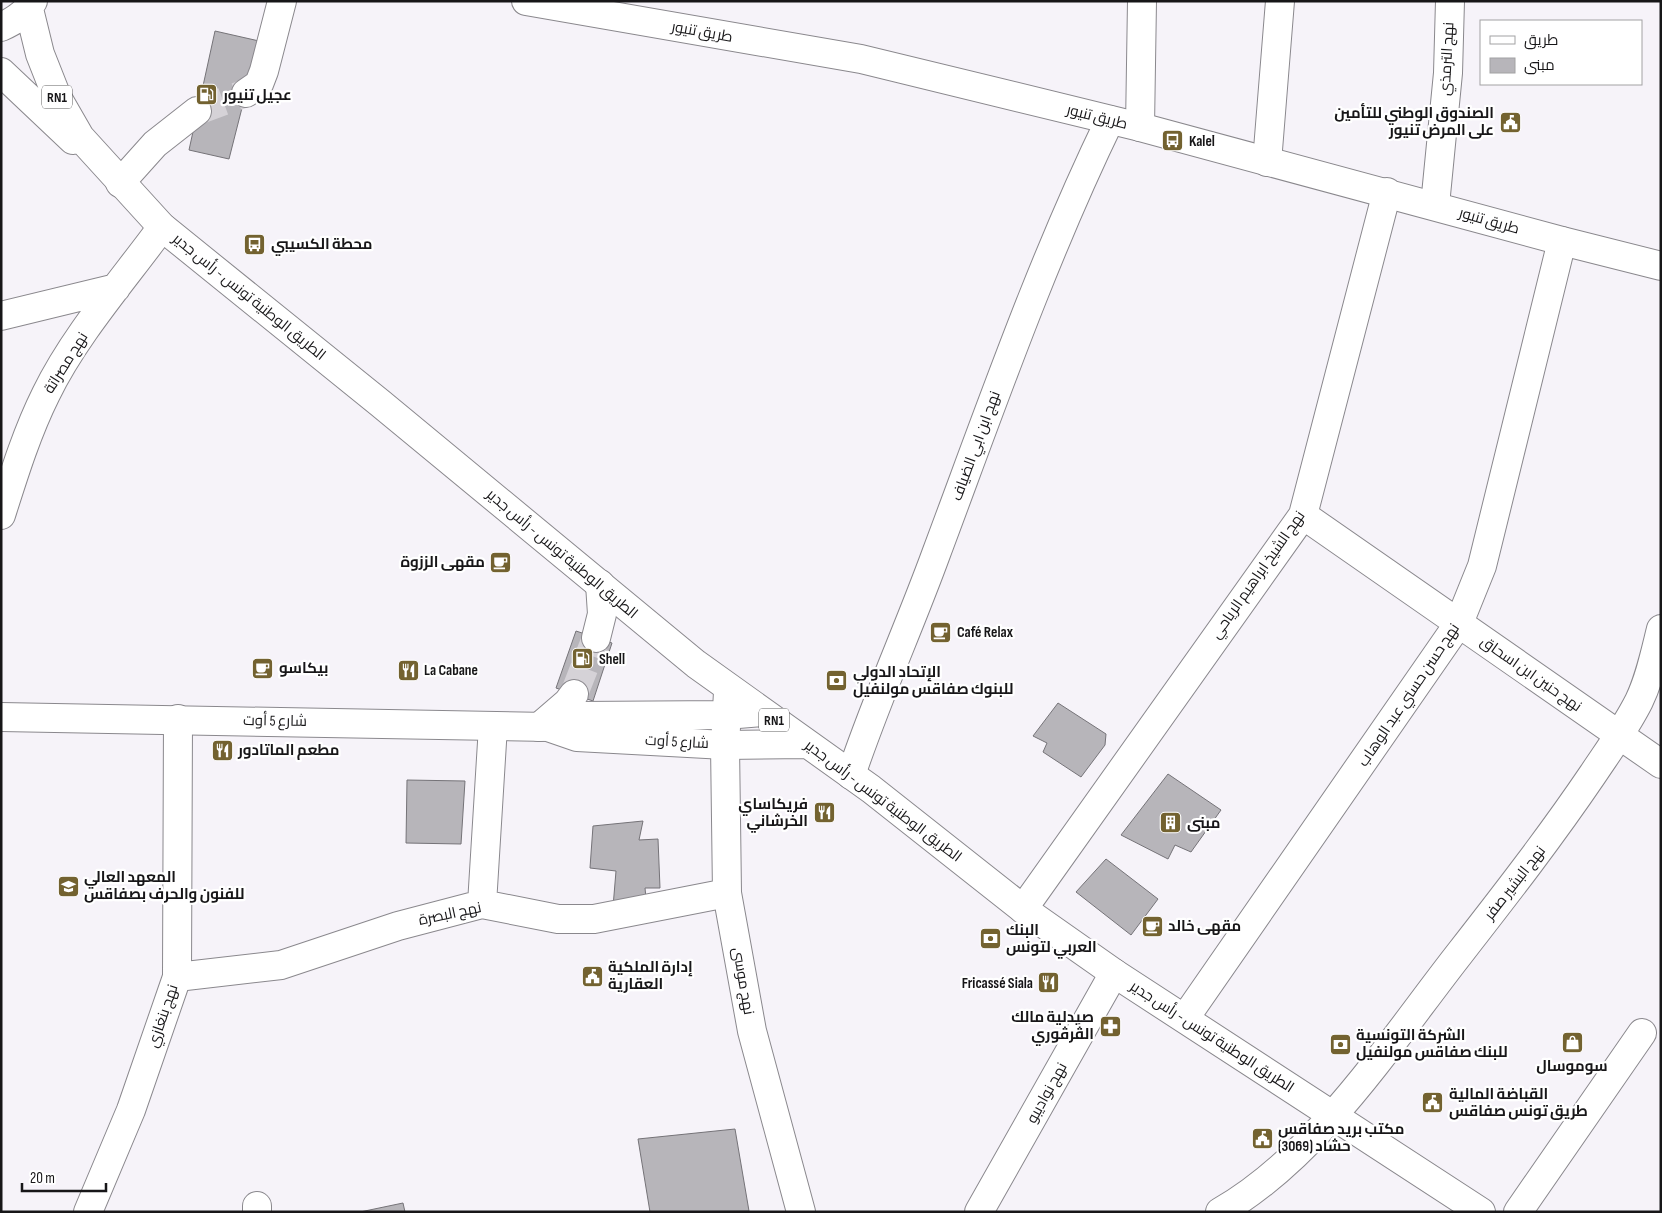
<svg xmlns="http://www.w3.org/2000/svg" width="1662" height="1213" font-family="'Sofia Sans Condensed',Cairo,sans-serif">
<style>
.building{fill:#b7b5ba;stroke:#757378}
.lines{fill:none;stroke-linecap:round;stroke-linejoin:round}
.minor-tunnel{stroke:#d5d2d7;stroke-width:28;stroke-dasharray:28 14;stroke-linecap:butt}
.minor-casing{stroke:#8a888d;stroke-width:30}
.major-casing{stroke:#8a888d;stroke-width:30}
.minor{stroke:#fff;stroke-width:28}
.major{stroke:#fff;stroke-width:28}
.labels{text-anchor:middle;dominant-baseline:central;stroke-width:4.5;stroke-linejoin:round;paint-order:stroke}
.shield{fill:#fff;stroke:#5d5c5d;stroke-width:1}
.shield-label{font-size:14px;font-weight:bold;fill:#171618}
.street-label{font-size:15px;fill:#171618;stroke:#fff}
.poi-label{font-size:15px;font-weight:bold;fill:#171618;stroke:#fff;text-anchor:start}
</style>
<rect width="100%" height="100%" fill="#f6f3f9"/>
<path class="building" d="M215 31 259 41 229 159 189 150Z
M576 631 612 643 593 701 556 688Z
M1058 703 1106 734 1105 745 1081 777 1043 752 1047 743 1033 736Z
M1168 774 1221 810 1191 852 1175 845 1168 859 1121 835Z
M407 780 465 781 461 844 406 843Z
M643 821 639 840 658 839 660 888H645L646 898 613 907 616 871 590 868 593 826Z
M1106 859 1158 899 1131 935 1076 892Z
M735 1129 749 1211 650 1212 638 1139Z
M403 1203 405 1212H360Z"/>
<g class="lines">
<path class="minor-tunnel" d="M197 111 246 93
M574 694 596 638"/>
<defs>
<path id="minor" d="M246 93 259 84 264 71 282 1
M1140 127 1142 1
M1267 162 1280 1
M120 183 155 144 197 111
M1435 205 1448 73 1450 1
M1 316 116 288
M1 515C14 474 27 432 46 394 74 336 124 279 162 227
M1303 515 1661 764
M596 638 602 614 600 584
M728 692 725 745 727 893 752 1031 801 1212
M539 727 568 702 574 694
M851 775C876 700 909 628 936 554 991 407 1042 260 1110 120
M482 904 493 726
M1023 909 1303 515 1387 192
M177 977 281 965 398 926 482 904 558 919H594L727 893
M1185 1018 1459 623 1482 566 1562 241
M88 1212 131 1110 177 977 178 719
M257 1212V1206
M979 1212 1114 973
M1220 1212C1318 1156 1391 1041 1460 953 1506 894 1551 836 1593 774 1609 750 1626 727 1639 701 1650 678 1655 653 1661 629
M1518 1212 1642 1033"/>
<path id="major" d="M526 1 861 59 1140 127 1562 241 1661 266
M29 9 40 54 57 97 80 137 162 227 380 403 696 664 871 789 1023 909 1114 973 1481 1212
M1 27C14 21 26 14 33 1
M1 72 73 140
M1 717 548 727 577 737 725 745 807 744
M548 727 579 716 726 715 762 712"/>
</defs>
<use href="#minor" class="minor-casing"/>
<use href="#major" class="major-casing"/>
<use href="#minor" class="minor"/>
<use href="#major" class="major"/>
</g>
<defs>
<symbol id="fuel-square" viewBox="-11 -11 22 22"><rect x="-9" y="-9" width="18" height="18" rx="4" fill="#736230" stroke="#fff"/><path d="M-5.5-6h7V0h2V4h1.3V-2.5L3-4.5l.8-.8L6-3V5H2.5V1h-1V6h-7ZM-4.2-4.7v3.2H.2V-4.7Z" fill="#fff"/></symbol>
<symbol id="civic-square" viewBox="-11 -11 22 22"><rect x="-9" y="-9" width="18" height="18" rx="4" fill="#736230" stroke="#fff"/><path d="M-.6-6.5H3V-4.5H.6V-3L4-1V1h2V6H-6V1h2V-1L-.6-3ZM-1.2 2.5V6h2.4V2.5Z" fill="#fff"/></symbol>
<symbol id="bus-square" viewBox="-11 -11 22 22"><rect x="-9" y="-9" width="18" height="18" rx="4" fill="#736230" stroke="#fff"/><path d="M-5-6H5V4H4V6H2V4H-2V6H-4V4H-5ZM-3.5-4V0h7V-4ZM-3.5 1.2v1.5H-2V1.2ZM2 1.2v1.5H3.5V1.2Z" fill="#fff"/></symbol>
<symbol id="cafe-square" viewBox="-11 -11 22 22"><rect x="-9" y="-9" width="18" height="18" rx="4" fill="#736230" stroke="#fff"/><path d="M-5.5-4.5H6V0H3Q3 3.5 0 3.5H-2.5Q-5.5 3.5-5.5 0ZM3-3.2v2h1.7v-2ZM-6 4.5H4V6H-6Z" fill="#fff"/></symbol>
<symbol id="restaurant-square" viewBox="-11 -11 22 22"><rect x="-9" y="-9" width="18" height="18" rx="4" fill="#736230" stroke="#fff"/><path d="M-5-6h1v4h1v-4h1v4h1v-4h1v5L-1.5 .5V6h-2V.5L-5-1ZM5-6V6H3V1.5H1.5Q1.5-4 5-6Z" fill="#fff"/></symbol>
<symbol id="bank-square" viewBox="-11 -11 22 22"><rect x="-9" y="-9" width="18" height="18" rx="4" fill="#736230" stroke="#fff"/><path d="M-6-4H6V4H-6ZM0-2.3a2.3 2.3 0 1 0 0 4.6a2.3 2.3 0 1 0 0-4.6Z" fill="#fff"/></symbol>
<symbol id="building-square" viewBox="-11 -11 22 22"><rect x="-9" y="-9" width="18" height="18" rx="4" fill="#736230" stroke="#fff"/><path d="M-4-6H4V6H1V3H-1V6H-4ZM-2.5-4.3h1.7v1.8h-1.7ZM.8-4.3h1.7v1.8H.8ZM-2.5-1h1.7V.8h-1.7ZM.8-1h1.7V.8H.8Z" fill="#fff"/></symbol>
<symbol id="university-square" viewBox="-11 -11 22 22"><rect x="-9" y="-9" width="18" height="18" rx="4" fill="#736230" stroke="#fff"/><path d="M0-5L7-2L0 1L-7-2ZM-4 1L0 2.5L4 1V4Q0 6-4 4Z" fill="#fff"/></symbol>
<symbol id="pharmacy-square" viewBox="-11 -11 22 22"><rect x="-9" y="-9" width="18" height="18" rx="4" fill="#736230" stroke="#fff"/><path d="M-2-6h4v4h4v4h-4v4h-4v-4h-4v-4h4Z" fill="#fff"/></symbol>
<symbol id="shop-square" viewBox="-11 -11 22 22"><rect x="-9" y="-9" width="18" height="18" rx="4" fill="#736230" stroke="#fff"/><path d="M-5-2.5h2.3a2.7 3.5 0 0 1 5.4 0H5L5.5 6h-11ZM-1.5-2.5h3a1.5 2.3 0 0 0-3 0Z" fill="#fff"/></symbol>
</defs>
<g fill-rule="evenodd">
<use href="#fuel-square" x="194" y="82" width="25" height="25"/>
<use href="#civic-square" x="1498" y="110" width="25" height="25"/>
<use href="#bus-square" x="1160" y="128" width="25" height="25"/>
<use href="#bus-square" x="242" y="232" width="25" height="25"/>
<use href="#cafe-square" x="488" y="550" width="25" height="25"/>
<use href="#cafe-square" x="928" y="620" width="25" height="25"/>
<use href="#fuel-square" x="570" y="646" width="25" height="25"/>
<use href="#cafe-square" x="250" y="656" width="25" height="25"/>
<use href="#restaurant-square" x="396" y="658" width="25" height="25"/>
<use href="#bank-square" x="824" y="668" width="25" height="25"/>
<use href="#restaurant-square" x="210" y="738" width="25" height="25"/>
<use href="#restaurant-square" x="812" y="800" width="25" height="25"/>
<use href="#building-square" x="1158" y="810" width="25" height="25"/>
<use href="#university-square" x="56" y="874" width="25" height="25"/>
<use href="#cafe-square" x="1140" y="914" width="25" height="25"/>
<use href="#bank-square" x="978" y="926" width="25" height="25"/>
<use href="#civic-square" x="580" y="964" width="25" height="25"/>
<use href="#restaurant-square" x="1036" y="970" width="25" height="25"/>
<use href="#pharmacy-square" x="1098" y="1014" width="25" height="25"/>
<use href="#shop-square" x="1560" y="1030" width="25" height="25"/>
<use href="#bank-square" x="1328" y="1032" width="25" height="25"/>
<use href="#civic-square" x="1420" y="1090" width="25" height="25"/>
<use href="#civic-square" x="1250" y="1126" width="25" height="25"/>
</g>
<g class="labels">
<g class="shield">
<rect x="42" y="85.5" width="30" height="23" rx="4"/>
<rect x="759" y="708.5" width="30" height="23" rx="4"/>
</g>
<g class="shield-label">
<text x="57" y="97">RN1</text>
<text x="774" y="720">RN1</text>
</g>
<g class="street-label">
<text transform="translate(702 32) rotate(10)">طريق تنيور</text>
<text transform="translate(1447 59) rotate(-87)">نهج الترمذي</text>
<text transform="translate(1097 117) rotate(14)">طريق تنيور</text>
<text transform="translate(1489 221) rotate(16)">طريق تنيور</text>
<text transform="translate(249 297) rotate(39)">الطريق الوطنية تونس - رأس جدير</text>
<text transform="translate(66 363) rotate(-58)">نهج مصراتة</text>
<text transform="translate(976 446) rotate(-70)">نهج ابن ابي الضياف</text>
<text transform="translate(562 554) rotate(40)">الطريق الوطنية تونس - رأس جدير</text>
<text transform="translate(1258 575) rotate(-55)">نهج الشيخ ابراهيم الرياحي</text>
<text transform="translate(1531 674) rotate(35)">نهج حنين ابن اسحاق</text>
<text transform="translate(1409 695) rotate(-56)">نهج حسن حسني عبد الوهاب</text>
<text transform="translate(275 721) rotate(1)">شارع 5 أوت</text>
<text transform="translate(677 742) rotate(3)">شارع 5 أوت</text>
<text transform="translate(883 801) rotate(37)">الطريق الوطنية تونس - رأس جدير</text>
<text transform="translate(1515 883) rotate(-52)">نهج البشير صفر</text>
<text transform="translate(450 914) rotate(-12)">نهج البصرة</text>
<text transform="translate(743 981) rotate(80)">نهج موسى</text>
<text transform="translate(163 1016) rotate(-71)">نهج بنغازي</text>
<text transform="translate(1212 1037) rotate(33)">الطريق الوطنية تونس - رأس جدير</text>
<text transform="translate(1047 1093) rotate(-61)">نهج نواديبو</text>
</g>
<g class="poi-label">
<text x="223" y="95">عجيل تنيور</text>
<text x="1494" y="113" text-anchor="end">الصندوق الوطني للتأمين<tspan x="1494" dy="17">على المرض تنيور</tspan></text>
<text x="1189" y="141">Kalel</text>
<text x="271" y="244">محطة الكسيبي</text>
<text x="485" y="562" text-anchor="end">مقهى الززوة</text>
<text x="957" y="632">Café Relax</text>
<text x="599" y="659">Shell</text>
<text x="279" y="668">بيكاسو</text>
<text x="424" y="670">La Cabane</text>
<text x="853" y="672">الإتحاد الدولي<tspan x="853" dy="17">للبنوك صفاقس مولنفيل</tspan></text>
<text x="238" y="750">مطعم الماتادور</text>
<text x="808" y="804" text-anchor="end">فريكاساي<tspan x="808" dy="17">الخرشاني</tspan></text>
<text x="1187" y="823">مبنى</text>
<text x="84" y="877">المعهد العالي<tspan x="84" dy="17">للفنون والحرف بصفاقس</tspan></text>
<text x="1168" y="926">مقهى خالد</text>
<text x="1006" y="930">البنك<tspan x="1006" dy="17">العربي لتونس</tspan></text>
<text x="608" y="967">إدارة الملكية<tspan x="608" dy="17">العقارية</tspan></text>
<text x="1033" y="983" text-anchor="end">Fricassé Siala</text>
<text x="1094" y="1017" text-anchor="end">صيدلية مالك<tspan x="1094" dy="17">الڤرڤوري</tspan></text>
<text x="1356" y="1035">الشركة التونسية<tspan x="1356" dy="17">للبنك صفاقس مولنفيل</tspan></text>
<text x="1572" y="1066" text-anchor="middle">سوموسال</text>
<text x="1449" y="1094">القباضة المالية<tspan x="1449" dy="17">طريق تونس صفاقس</tspan></text>
<text x="1278" y="1129">مكتب بريد صفاقس<tspan x="1278" dy="17">حشاد (3069)</tspan></text>
</g>
</g>
<rect width="1662" height="1213" fill="none" stroke="#171618" stroke-width="5"/>
<rect x="1480" y="20" width="162" height="65" fill="#ffffff" stroke="#a2a2a3"/>
<rect x="1490" y="36" width="25" height="8" fill="#ffffff" stroke="#a2a2a3"/>
<text x="1524" y="45" font-size="15" fill="#171618">طريق</text>
<rect x="1490" y="58" width="25" height="15" fill="#b7b5ba" stroke="#a2a2a3"/>
<text x="1524" y="70" font-size="15" fill="#171618">مبنى</text>
<path d="M22 1183v8h84v-8" fill="none" stroke="#171618" stroke-width="2.5"/>
<text x="30" y="1183" font-size="15" fill="#171618" stroke="#ffffff" stroke-width="4" paint-order="stroke">20 m</text>
</svg>
